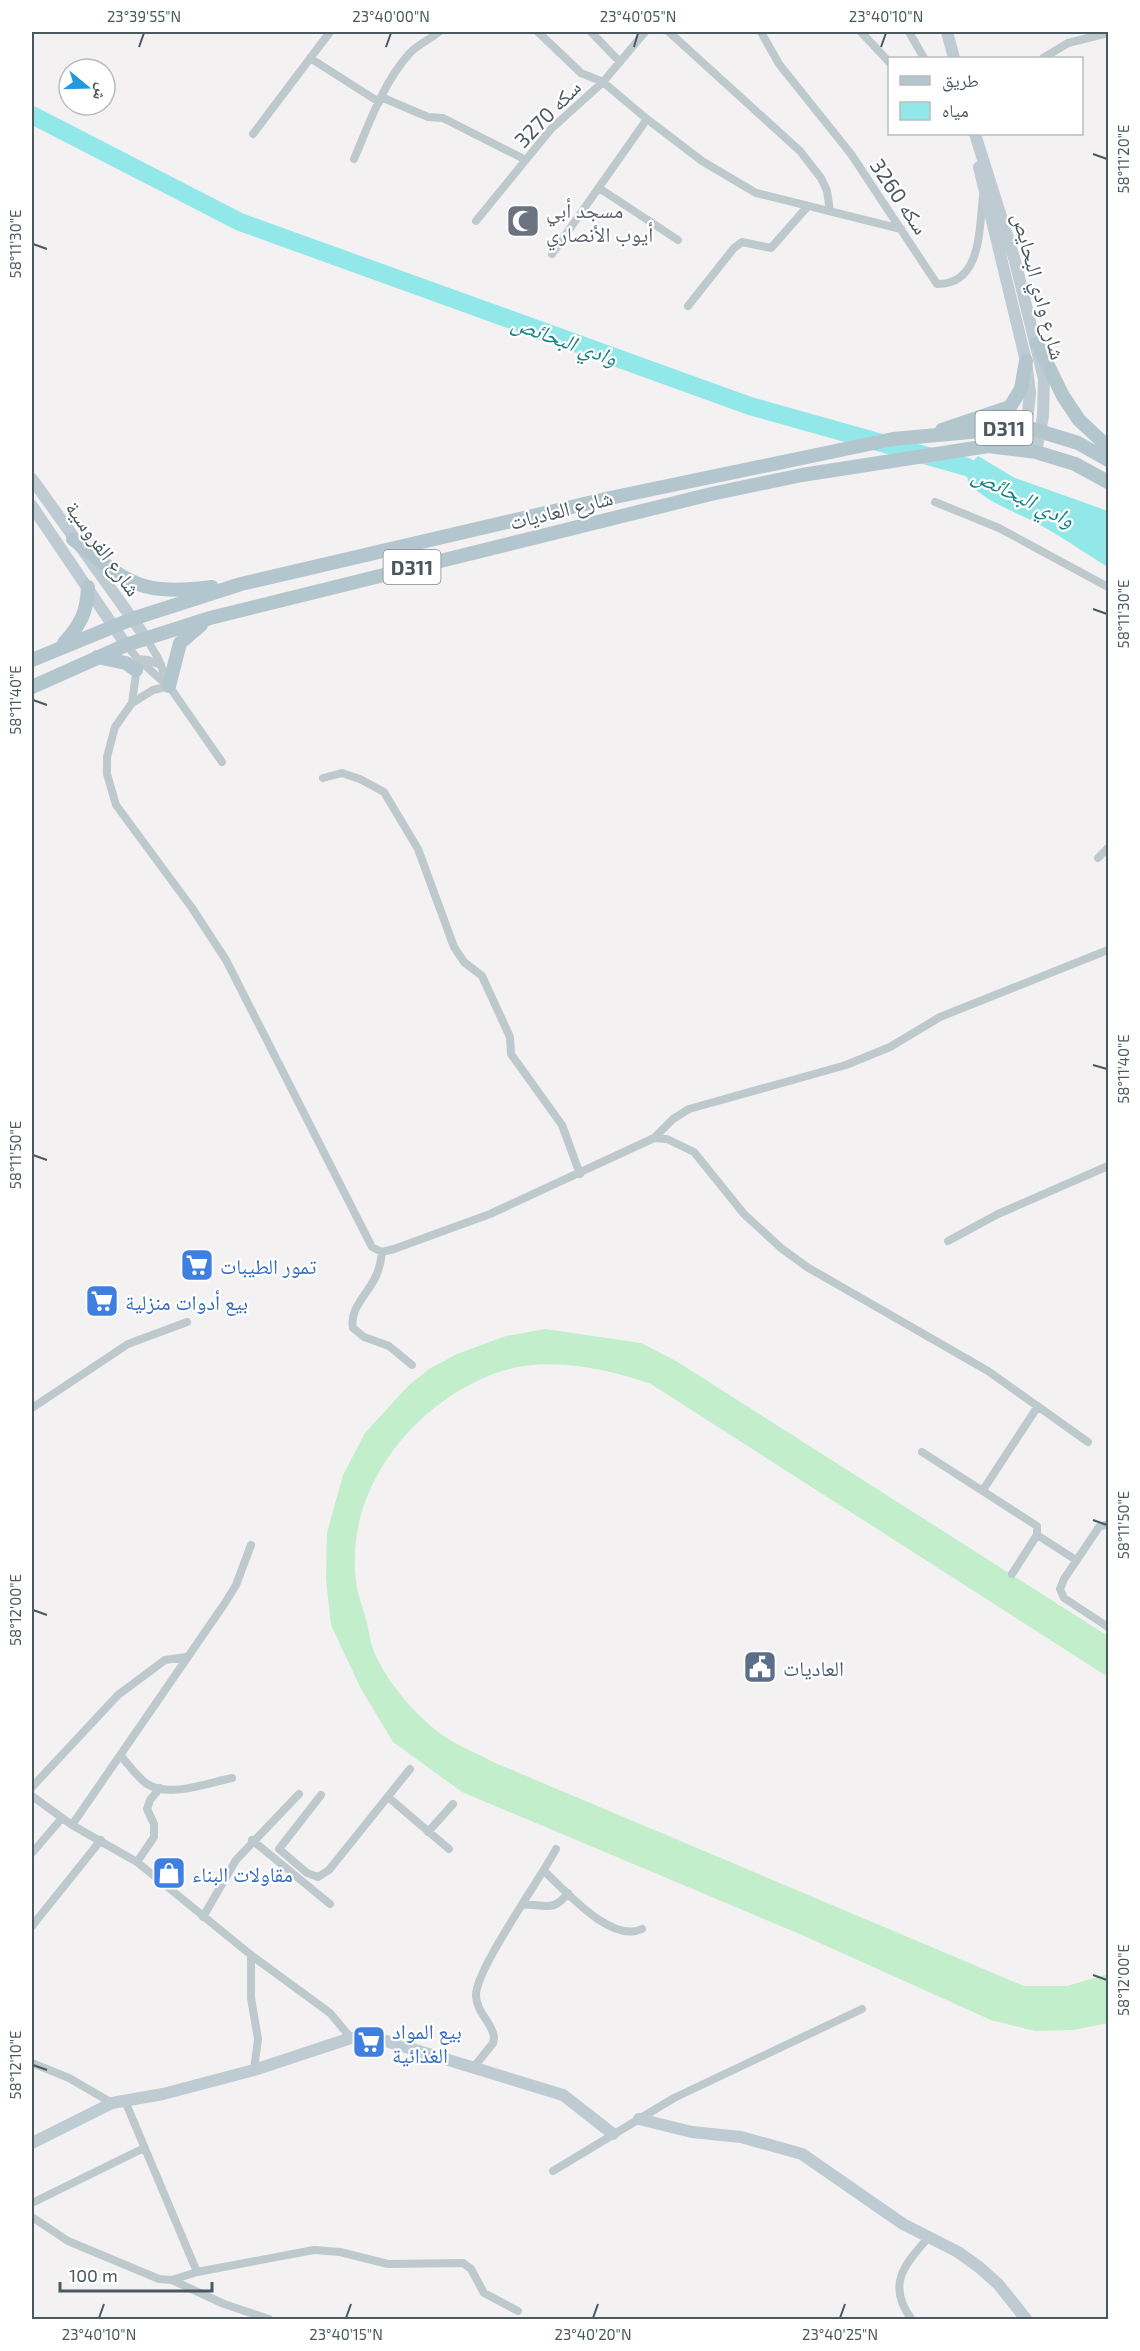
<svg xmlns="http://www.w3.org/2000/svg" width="1140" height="2351" font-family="'Exo 2','Noto Naskh Arabic',sans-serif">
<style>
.pitch{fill:#c3eecb}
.water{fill:#92e8e8}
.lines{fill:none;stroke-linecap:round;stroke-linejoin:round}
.river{stroke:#92e8e8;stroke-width:18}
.street{stroke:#bec9cd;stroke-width:8}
.secondary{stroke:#becbd2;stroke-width:12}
.primary{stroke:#b3c6ce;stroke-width:14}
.ticks{fill:none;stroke:#4a595e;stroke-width:2}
.labels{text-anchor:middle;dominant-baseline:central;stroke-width:4.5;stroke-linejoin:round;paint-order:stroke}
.shield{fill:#fff;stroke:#808b8e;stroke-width:1.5}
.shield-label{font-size:20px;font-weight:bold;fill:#4a595e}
.street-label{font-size:21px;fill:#4a595e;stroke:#fff}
.worship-label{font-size:21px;fill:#5b616d;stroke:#fff;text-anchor:start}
.shop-label{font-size:21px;fill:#366cbe;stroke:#fff;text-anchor:start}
.service-label{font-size:21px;fill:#4e5e75;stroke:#fff;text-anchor:start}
.water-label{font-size:22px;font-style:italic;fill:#138182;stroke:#fff}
.neatline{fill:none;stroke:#4a595e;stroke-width:2}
.ticks-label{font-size:15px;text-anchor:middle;fill:#4a595e}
</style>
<rect width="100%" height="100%" fill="#f3f1f2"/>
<path class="pitch" d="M545 1329 641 1343 676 1361 1108 1636V1677L651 1384C605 1368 544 1355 496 1373 411 1404 341 1494 357 1588 359 1598 363 1609 366 1619 369 1630 370 1643 375 1654 388 1683 413 1712 437 1731 453 1744 475 1752 493 1762L1024 1986H1067L1108 1974V2023L1073 2030 1035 2031 991 2020 802 1935 462 1792 393 1742 361 1689 331 1625 326 1579 327 1533 343 1475 365 1433 408 1386 429 1369 457 1354 506 1336Z"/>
<path class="water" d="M978 456 1015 478 1108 511V567C1086 554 1064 538 1040 525 1013 510 991 505 968 483L967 467Z"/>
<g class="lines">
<path class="river" d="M32 115 240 222 750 406 967 467 987 477"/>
<path class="street" d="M538 32 581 73 603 82 647 119 552 254
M591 32 620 62
M669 32 800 151 821 178 827 191 830 211
M761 32 779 64 851 154 937 284C982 285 979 228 983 196
M861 32 890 63
M909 32 924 58
M310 58 379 102
M1043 58 1068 43 1108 33
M381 97 428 117 443 118 526 160
M647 119 702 161 756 193 901 229
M253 134 330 32
M354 159C369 124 383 83 409 54 418 44 429 40 439 32
M599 188 678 240
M476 221 551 129 603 82 645 32
M688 306 734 248 742 242 771 248 808 206
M935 502 999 528 1108 587
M146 638 158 658 169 686 222 762
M126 645 138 659 168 686
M161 665 148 660 138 659 132 703 115 727 107 757V774L116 805 192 908 226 960 372 1247 382 1252 394 1249 490 1214 654 1138 667 1139 694 1152 744 1214 781 1248 807 1267 988 1371 1088 1442
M132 703 153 690 169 686
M323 778 342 773 360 779 384 792 418 849 454 947 464 962 482 976 510 1037 511 1054 562 1125 580 1174
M1098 858 1108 848
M654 1138 673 1119 689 1109 846 1065 890 1047 940 1017 1108 950
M948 1241 998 1214 1108 1166
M382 1252C381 1262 379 1271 374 1280 366 1295 349 1310 353 1328L364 1337 389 1346 412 1365
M32 1408 128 1344 187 1322
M922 1452 1037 1526V1535L1012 1574
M983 1490 1038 1406
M1108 1524 1099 1527 1064 1579 1060 1589 1064 1598 1108 1627
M1037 1535 1076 1560
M121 1756C129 1765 137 1777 147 1784 170 1798 208 1783 232 1778
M32 1787 118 1695 165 1660 186 1657
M321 1795 279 1849 307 1873 318 1877 329 1870 410 1769
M32 1796 72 1825 137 1862 251 1955 330 2013 351 2038
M388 1797 449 1849
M72 1825 225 1603 236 1585 251 1545
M428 1832 453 1804
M252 1840 330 1904
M32 1853 62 1818
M137 1862 154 1837V1824L147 1809 150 1800 160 1788
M544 1871C566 1891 611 1944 642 1929
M522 1905C545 1903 552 1914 568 1893
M203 1917 236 1860 299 1794
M32 1926 101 1840
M251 1955V1998L258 2039 254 2070
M32 2063 69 2078 112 2103
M474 2067 493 2043 494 2037C492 2022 476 2012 476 1995 476 1969 541 1878 556 1849
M125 2101 197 2272
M553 2171 674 2098 862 2009
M32 2203 144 2148
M32 2217 68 2241 159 2279 172 2280 197 2272 314 2250 340 2252 388 2264 463 2263 471 2269 484 2293 518 2311
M172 2280 224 2304 269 2319
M912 2320C886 2285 904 2265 928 2238"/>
<path class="secondary" d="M947 32 954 58
M975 134 1015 261 1044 379 1043 416 1036 452
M979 167 1026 361 1030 393 1024 449
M32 479 146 638
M32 506 126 645
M639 2119 692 2132 741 2137 802 2154 903 2224 958 2252 979 2267 998 2284 1027 2320
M32 2143 112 2103 163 2094 254 2070 351 2038 386 2041 563 2095 613 2134"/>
<path class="primary" d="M1037 343 1063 396 1079 420 1108 447
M942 430 1010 407 1021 389 1026 361
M73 539C128 583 138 596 212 587
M64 643C81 624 87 612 88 587
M97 657 126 663 136 670
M32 660 132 619 241 584 610 498 893 439 1026 427 1078 443 1108 460
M169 686 180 643 201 625
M32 687 126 645 210 618 711 494 802 475 988 446 1036 452 1075 464 1108 482"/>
</g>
<path class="ticks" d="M139 47 144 33M386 47 391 33M634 47 638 33M881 47 886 33M1093 154 1107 159M33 244 47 249M1093 609 1107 614M33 700 47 705M1093 1065 1107 1069M33 1155 47 1160M1093 1520 1107 1525M33 1610 47 1615M1093 1975 1107 1980M33 2065 47 2070M99 2318 104 2304M346 2318 351 2304M593 2318 598 2304M840 2318 845 2304"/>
<defs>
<symbol id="mosque-square" viewBox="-11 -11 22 22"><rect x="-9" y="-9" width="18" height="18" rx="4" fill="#6b7280" stroke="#fff"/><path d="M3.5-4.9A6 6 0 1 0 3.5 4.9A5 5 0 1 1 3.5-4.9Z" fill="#fff"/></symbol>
<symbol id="supermarket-square" viewBox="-11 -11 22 22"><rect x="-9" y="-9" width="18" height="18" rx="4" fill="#3f7fe0" stroke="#fff"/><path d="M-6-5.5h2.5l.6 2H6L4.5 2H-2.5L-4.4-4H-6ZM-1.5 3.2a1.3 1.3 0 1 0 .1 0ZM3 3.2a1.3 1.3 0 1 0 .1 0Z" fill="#fff"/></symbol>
<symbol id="civic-square" viewBox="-11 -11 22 22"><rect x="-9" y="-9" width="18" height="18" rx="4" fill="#5c6f8a" stroke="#fff"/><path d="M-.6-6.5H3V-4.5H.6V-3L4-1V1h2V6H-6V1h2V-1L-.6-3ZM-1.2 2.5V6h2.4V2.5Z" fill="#fff"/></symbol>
<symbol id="shop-square" viewBox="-11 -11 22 22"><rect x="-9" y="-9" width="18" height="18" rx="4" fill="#3f7fe0" stroke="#fff"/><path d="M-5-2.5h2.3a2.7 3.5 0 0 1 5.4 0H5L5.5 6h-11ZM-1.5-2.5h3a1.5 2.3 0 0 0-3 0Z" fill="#fff"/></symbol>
</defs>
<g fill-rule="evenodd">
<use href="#mosque-square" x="504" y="202" width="38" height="38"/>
<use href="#supermarket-square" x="178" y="1246" width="38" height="38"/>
<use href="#supermarket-square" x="83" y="1282" width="38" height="38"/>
<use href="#civic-square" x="741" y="1648" width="38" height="38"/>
<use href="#shop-square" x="150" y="1854" width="38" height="38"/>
<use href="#supermarket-square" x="350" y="2023" width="38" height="38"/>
</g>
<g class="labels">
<g class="shield">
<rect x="975.5" y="411" width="57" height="34" rx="4.5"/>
<rect x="383.5" y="550" width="57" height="34" rx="4.5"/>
</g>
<g class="shield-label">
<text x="1004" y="428">D311</text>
<text x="412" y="567">D311</text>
</g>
<g class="street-label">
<text transform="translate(547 113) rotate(-46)">سكه 3270</text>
<text transform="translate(900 196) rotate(56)">سكه 3260</text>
<text transform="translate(1040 286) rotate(75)">شارع وادي البحايص</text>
<text transform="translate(561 509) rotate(-14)">شارع العاديات</text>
<text transform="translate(104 548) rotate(54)">شارع الفروسية</text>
</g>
<g class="worship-label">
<text x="546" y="209">مسجد أبي<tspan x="546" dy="24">أيوب الأنصاري</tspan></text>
</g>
<g class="shop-label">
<text x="220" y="1265">تمور الطيبات</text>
<text x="125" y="1301">بيع أدوات منزلية</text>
<text x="192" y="1873">مقاولات البناء</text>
<text x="392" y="2030">بيع المواد<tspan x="392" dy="24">الغذائية</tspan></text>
</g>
<g class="service-label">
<text x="783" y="1667">العاديات</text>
</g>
<g class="water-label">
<text transform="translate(565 339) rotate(20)">وادي البحائص</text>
<text transform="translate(1024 496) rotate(26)">وادي البحائص</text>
</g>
</g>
<rect width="1140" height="2351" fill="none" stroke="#ffffff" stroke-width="66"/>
<rect x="888" y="57" width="195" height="78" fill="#ffffff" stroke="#b7bdbf" stroke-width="1.5"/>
<rect x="900" y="76" width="30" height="9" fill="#b3c6ce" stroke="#b7bdbf" stroke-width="1.5"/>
<text x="942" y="87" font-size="18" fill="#4a595e">طريق</text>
<rect x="900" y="102" width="30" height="18" fill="#92e8e8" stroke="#b7bdbf" stroke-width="1.5"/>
<text x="942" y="117" font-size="18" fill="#4a595e">مياه</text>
<g transform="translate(87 87) rotate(109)"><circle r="28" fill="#ffffff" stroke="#b7bdbf" stroke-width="1.5"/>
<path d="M0-4.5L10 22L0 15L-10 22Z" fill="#2299dc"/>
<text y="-9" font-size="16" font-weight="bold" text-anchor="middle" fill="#4a595e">ش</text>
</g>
<path d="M60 2282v9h152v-9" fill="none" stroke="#4a595e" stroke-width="3"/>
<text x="69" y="2282" font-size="18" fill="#4a595e" stroke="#ffffff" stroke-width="4.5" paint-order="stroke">100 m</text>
<rect x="33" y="33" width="1074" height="2285" class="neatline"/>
<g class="ticks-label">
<text x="144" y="22">23°39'55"N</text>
<text x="391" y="22">23°40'00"N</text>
<text x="638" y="22">23°40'05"N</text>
<text x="886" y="22">23°40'10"N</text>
<text transform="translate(1124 159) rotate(-90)" y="5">58°11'20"E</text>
<text transform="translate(16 244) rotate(-90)" y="5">58°11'30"E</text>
<text transform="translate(1124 614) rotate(-90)" y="5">58°11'30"E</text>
<text transform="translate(16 700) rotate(-90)" y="5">58°11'40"E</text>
<text transform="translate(1124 1069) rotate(-90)" y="5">58°11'40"E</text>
<text transform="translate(16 1155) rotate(-90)" y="5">58°11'50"E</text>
<text transform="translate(1124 1525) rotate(-90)" y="5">58°11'50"E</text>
<text transform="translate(16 1610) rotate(-90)" y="5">58°12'00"E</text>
<text transform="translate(1124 1980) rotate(-90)" y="5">58°12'00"E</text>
<text transform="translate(16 2065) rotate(-90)" y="5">58°12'10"E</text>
<text x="99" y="2340">23°40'10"N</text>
<text x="346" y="2340">23°40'15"N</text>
<text x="593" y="2340">23°40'20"N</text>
<text x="840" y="2340">23°40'25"N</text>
</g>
</svg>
